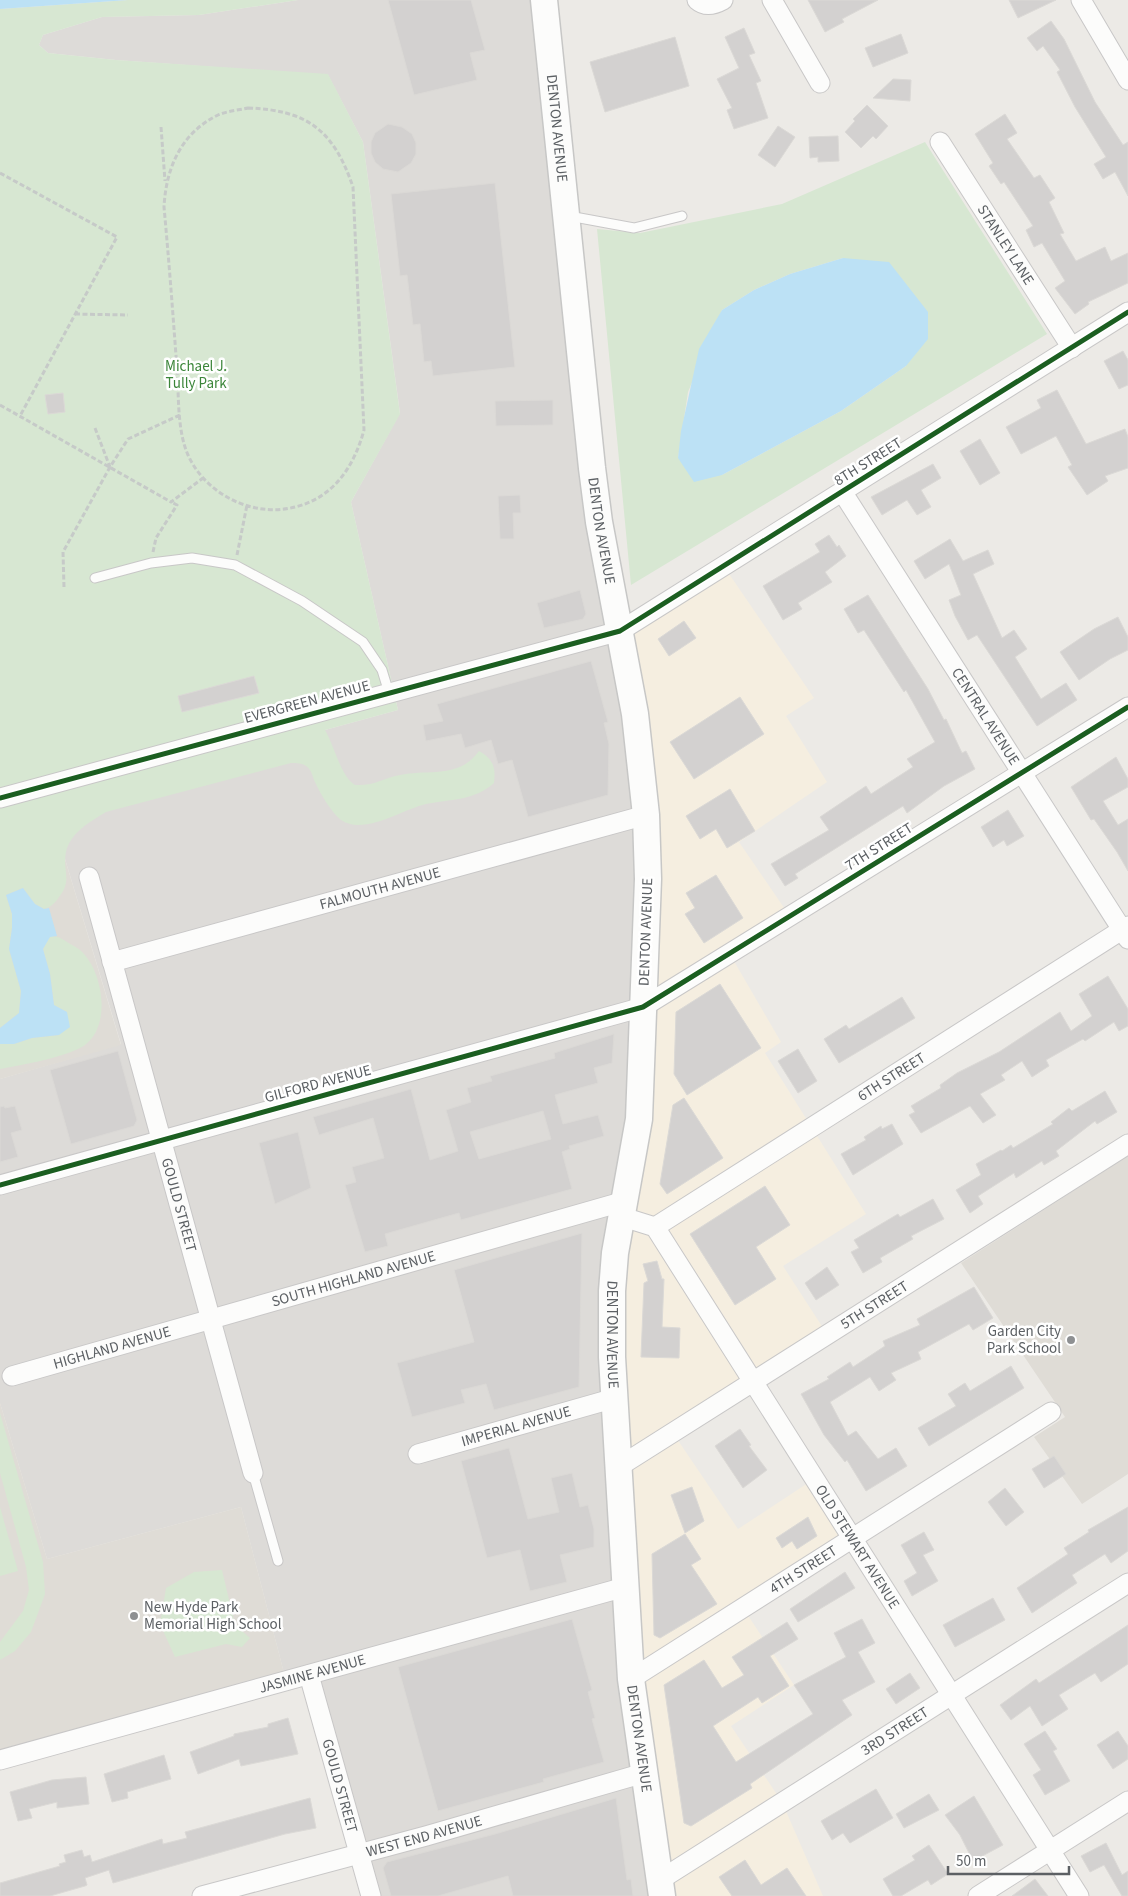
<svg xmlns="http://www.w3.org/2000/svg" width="1128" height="1896" font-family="'Source Sans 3',sans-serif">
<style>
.commercial{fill:#f5eee0}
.industrial{fill:#dddbd8}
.education{fill:#dfdcd6}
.green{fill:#d7e7d2;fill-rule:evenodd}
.water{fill:#bce1f5}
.building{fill:#d3d1d0;stroke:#dbd9d6;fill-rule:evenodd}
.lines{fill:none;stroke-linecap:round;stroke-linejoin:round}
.service-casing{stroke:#c8c7c7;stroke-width:11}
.minor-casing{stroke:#c8c7c7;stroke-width:21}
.secondary-casing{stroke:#c7c7c6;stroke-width:29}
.path{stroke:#c6cac8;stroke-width:3;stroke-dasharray:5 2.5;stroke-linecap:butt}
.service{stroke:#fcfcfb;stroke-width:9}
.minor{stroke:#fcfcfb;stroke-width:19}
.secondary{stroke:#fcfcfb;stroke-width:26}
.cycleway-casing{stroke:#fff;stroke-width:8}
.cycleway{stroke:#1b5e20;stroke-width:5}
.poi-dot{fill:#8e9092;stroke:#fff;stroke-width:2}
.labels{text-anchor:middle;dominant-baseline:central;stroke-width:5;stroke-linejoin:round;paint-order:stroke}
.street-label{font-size:15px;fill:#5c6064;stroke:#fff}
.park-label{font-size:15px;fill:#3c863a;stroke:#fff}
.poi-label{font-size:15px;fill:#5c6064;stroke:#fff;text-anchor:end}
</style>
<rect width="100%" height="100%" fill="#eceae6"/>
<path class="commercial" d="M725 568 814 698 786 716 827 782 739 842 791 918 731 956 781 1042 765 1053 866 1214 783 1266 827 1334 673 1433 738 1529 814 1479 852 1538 743 1608 794 1685 731 1726 782 1802 823 1896H662L625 1587 620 631Z"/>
<path class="industrial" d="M298 0H540L640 807 631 1119 606 1281 662 1896H378L313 1666 284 1673 241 1507 47 1559 0 1403V1079L121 1044 49 806 398 710 351 502 400 413 363 142 328 75 116 60 48 53 39 45 43 35 102 17 199 15Z"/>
<path class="education" d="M49 806 121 1045 0 1079V819Z
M1128 1156V1474L1082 1504 1034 1437 1065 1417 961 1263Z
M0 1403 47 1559 241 1507 284 1673 0 1751Z"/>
<path class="green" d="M128 0H298L199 15 102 17 43 35 39 45 48 53 116 60 328 74 363 142 400 414 351 502 398 710 325 730C334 745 341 777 355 785 375 786 383 778 400 775 429 769 459 779 479 751 493 759 496 767 494 783 474 801 450 799 426 804 403 809 364 836 341 820 331 812 320 793 315 782 312 776 312 770 306 766 302 763 296 763 291 763L106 812C91 821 70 833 66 852 62 871 73 879 59 897 55 903 51 907 44 909L35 904 23 888 6 895 12 914V928L9 949 21 991 19 1013 0 1028V9Z
M925 142 1047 334 631 585 597 229 640 233 782 204ZM843 258 906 366 841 411 722 475 678 458 688 392 722 310 754 290 790 274Z
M50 936C57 936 61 938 67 942 71 945 77 947 80 950 103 970 112 1025 85 1045 68 1057 22 1065 0 1069V1044H14L32 1038 59 1035 67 1012 54 1005 50 974 43 949Z
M0 1413 43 1562 45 1594 31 1632 15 1651 0 1660V1642L23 1611 29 1590 26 1567 0 1473Z
M0 1507 18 1571 0 1576Z
M222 1570 235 1625 250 1638 242 1647 226 1644 175 1657 160 1624 166 1588 194 1572Z"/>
<path class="water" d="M0 0H128L0 9Z
M843 258 889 262 928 312V339L906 366 841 411 722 475 694 482 678 458 681 431 699 349 722 310 754 290 790 274Z
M23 888 35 904 44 909 49 908 57 936 50 937 43 949 50 974 54 1005 67 1012 70 1027 59 1035 32 1038 14 1044H0V1028L19 1013 21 991 9 949 12 928V914L6 895Z"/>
<path class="building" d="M388 0H471L485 50 470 53 477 80 414 95Z
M808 0H878L842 19 844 22 825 32Z
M1009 0H1056L1018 18Z
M1051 21 1064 39 1095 102 1123 145 1128 142V196L1115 172 1103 179 1094 164 1106 157 1075 107 1057 72 1060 70 1043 46 1037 51 1027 38Z
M744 28 755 53 749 55 761 81 756 83 768 118 734 129 727 110 732 108 717 79 739 68 725 37Z
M901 34 908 53 873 67 865 48Z
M675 37 689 86 605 112 590 62Z
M893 79 911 80 910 101 873 98Z
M867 105 888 126 876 139 873 136 861 148 845 132 855 121 853 119Z
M1005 114 1017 133 1007 139 1034 178 1040 175 1055 198 1049 202 1064 233 1060 234 1076 261 1105 247 1111 261 1128 253V283L1088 302 1089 304 1075 314 1055 288 1065 281 1042 243 1034 247 1026 230 1033 226 1004 182 1001 184 989 166 993 163 975 134Z
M388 124 402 127 412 134 416 143V154L411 163 398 172 383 169 375 162 371 153V142L375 133Z
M778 126 795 137 775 167 758 155Z
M838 136 839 161 818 162V157L810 158 809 137Z
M495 183 515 367 433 376 431 361 424 362 420 324 413 325 407 275 400 276 391 194Z
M1123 351 1128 360V385L1119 389 1104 361Z
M1057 390 1086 444 1125 429 1128 437V468L1105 476 1108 481 1087 495 1068 467 1072 465 1056 436 1021 454 1006 427 1041 408 1037 400Z
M63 393 65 412 48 414 45 395Z
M553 400V425L496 426 495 401Z
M980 439 1000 473 980 485 960 451Z
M933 464 941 478 921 490 931 507 917 515 907 500 882 515 871 497Z
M520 495 521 513H513L514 539H500L498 496Z
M829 535 837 547 839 545 846 556 825 572 832 582 798 603 802 609 783 620 763 586 820 552 815 544Z
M950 539 963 561 988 550 994 564 973 574 1002 638 1014 630 1027 649 1015 657 1041 699 1066 683 1077 700 1037 726 977 635 968 640 955 616 949 600 961 595 949 564 925 579 914 561Z
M580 590 586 614 583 619 544 628 537 603Z
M868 595 928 689 944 720 946 719 962 753 966 751 975 769 944 786 907 813 903 806 795 874 798 878 785 886 771 864 829 830 820 817 866 786 871 794 913 767 907 759 935 742 906 690 904 692 864 630 858 633 844 609Z
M1118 617 1128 637V650L1110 659 1079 680 1060 652 1094 629Z
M684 621 696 638 669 656 658 639Z
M591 661 608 722 604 723 609 744 608 795 528 817 512 760 498 764 491 740 465 748 461 734 426 741 423 725 443 721 437 704Z
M254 676 259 693 182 712 178 696Z
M740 697 764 734 694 779 670 742Z
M1116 757 1128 779V787L1103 801 1118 825 1128 819V871L1117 852 1094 819 1091 820 1071 787Z
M730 789 755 831 727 848 716 829 700 839 686 816Z
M1008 810 1024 836 1007 846 1004 840 993 847 981 827Z
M716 875 743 918 704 943 685 914 695 908 686 893Z
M1108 976 1128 1009V1026L1119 1031 1114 1022 1085 1041 1083 1039 1046 1060 1049 1066 1032 1077 1022 1061 1001 1075 1005 1080 980 1094 996 1115 983 1123 970 1106 921 1133 909 1115 915 1112 911 1106 941 1088 940 1085 957 1073 999 1052 1060 1012 1071 1031 1092 1016 1079 994Z
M720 984 761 1048 687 1095 674 1074 676 1012Z
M902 997 915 1018 839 1063 824 1039 846 1025 849 1029Z
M614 1034 612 1063 594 1068 598 1083 555 1095 563 1124 598 1115 604 1136 569 1146 570 1149 562 1152 572 1189 461 1220 459 1213 385 1234 388 1246 365 1252 345 1185 356 1182 352 1167 384 1158 373 1118 319 1135 313 1117 411 1089 430 1160 458 1151 446 1110 471 1102 467 1088 492 1081 490 1076 555 1058 554 1053ZM543 1111 551 1139 479 1159 470 1132Z
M798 1049 817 1081 798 1093 778 1061Z
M118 1051 137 1120 134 1126 71 1144 50 1070Z
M1105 1091 1117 1112 1097 1124 1095 1121 1056 1151 1059 1156 1044 1165 1042 1161 1016 1178 1014 1173 978 1196 983 1204 970 1213 956 1190 981 1175 976 1164 1001 1150 1002 1151 1011 1145 1013 1148 1053 1124 1051 1122 1069 1108 1072 1111Z
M684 1098 723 1158 667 1194 660 1184 673 1105Z
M4 1106 5 1108 15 1106 22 1130 11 1133 18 1157 0 1162V1107Z
M892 1124 903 1144 853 1175 841 1154 866 1140 864 1137 881 1126 882 1129Z
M298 1132 311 1188 275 1204 259 1143Z
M765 1186 790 1225 756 1247 776 1279 735 1305 690 1234Z
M933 1199 944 1219 911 1236 913 1239 880 1258 882 1262 863 1273 851 1252 859 1248 854 1240 898 1214 900 1217Z
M582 1233 579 1387 494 1410 486 1384 461 1390 465 1403 412 1417 397 1363 474 1342 454 1270Z
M657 1261 662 1279H664L662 1327 680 1328 679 1358 641 1357 644 1283 648 1281 643 1264Z
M827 1267 839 1285 816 1300 805 1283Z
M974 1287 993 1318 973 1330 969 1324 918 1352 921 1359 891 1373 896 1380 879 1391 870 1377 830 1402 848 1436 856 1431 878 1459 896 1448 907 1466 866 1491 847 1460 845 1462 824 1435 801 1394 829 1379 827 1377 850 1362 853 1367 885 1346 883 1341 920 1325 917 1319Z
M1011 1366 1024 1388 929 1446 918 1428 956 1406 948 1394 965 1383 970 1391Z
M740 1429 751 1445 749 1446 767 1470 743 1488 715 1446Z
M509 1448 528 1519 559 1512 551 1478 572 1473 580 1507 588 1505 594 1529V1547L560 1555 567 1582 530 1591 520 1550 487 1558 461 1461Z
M1054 1456 1066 1474 1044 1488 1032 1469Z
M692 1487 704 1521 685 1533 671 1495Z
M1005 1488 1024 1512 1006 1526 988 1502Z
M1128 1507V1551L1111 1563 1105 1554 1072 1575 1077 1583 1032 1613 1017 1588 1068 1554 1064 1548 1089 1532 1088 1530Z
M808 1517 817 1536 797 1549 792 1541 782 1548 776 1538Z
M924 1532 934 1550 923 1555 938 1581 912 1596 904 1581 917 1573 901 1545Z
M685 1534 701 1559 691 1565 717 1604 660 1638 654 1635 652 1554Z
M845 1572 855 1588 798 1622 790 1609Z
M993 1598 1005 1620 955 1647 943 1625Z
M572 1619 592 1690 588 1692 595 1718 592 1719 604 1762 543 1779 544 1782 438 1811 398 1667Z
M862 1619 875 1643 858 1652 875 1682 842 1700 852 1715 750 1784 752 1788 691 1826 684 1823 664 1685 704 1660 722 1688 744 1675 732 1657 787 1622 798 1639 770 1656 789 1686 762 1703 758 1697 713 1726 736 1762 813 1714 794 1685 846 1657 834 1633Z
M1128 1625V1664L1101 1682 1095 1673 1059 1695 1068 1709 1042 1726 1030 1706 1011 1720 1000 1705 1036 1679 1039 1683Z
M910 1673 920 1688 896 1704 886 1689Z
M288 1718 298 1754 241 1766 239 1759 198 1774 190 1752 234 1736V1734L268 1727V1724Z
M1045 1731 1057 1749 1053 1751 1070 1781 1045 1795 1033 1775 1041 1770 1024 1744Z
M1118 1731 1128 1746V1759L1113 1769 1097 1745Z
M164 1755 171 1779 127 1792 128 1798 112 1802 104 1774Z
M86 1777 89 1804 57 1808V1802L29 1809 32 1818 18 1821 10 1792 52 1780Z
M876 1789 893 1818 850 1843 843 1833 832 1840 821 1821Z
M929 1794 939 1810 904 1828 896 1814Z
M974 1796 1003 1845 973 1861 960 1835 945 1815Z
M310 1798 316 1828 285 1834 113 1883 109 1870 85 1878 87 1885 85 1886 50 1896H0V1883L60 1866 59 1864 66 1862 64 1855 82 1850 84 1857 90 1855 92 1862 162 1839 163 1844 187 1838 185 1832Z
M616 1798 627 1880 631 1879 633 1896H513L508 1876 438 1896H391L383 1868 387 1862 495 1834Z
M1106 1843 1122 1875 1128 1871V1896H1122L1104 1865 1090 1872 1081 1856Z
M929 1845 948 1874 931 1885 928 1880 901 1896H893L883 1879 915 1860 912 1856Z
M745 1860 761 1885 787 1868 806 1896H732L719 1877Z
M1035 1879 1048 1896H1012Z"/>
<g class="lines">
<defs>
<path id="service" d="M569 216 634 228 682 216
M95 578 151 563 192 558 235 565 302 601 363 642 382 670 389 693
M253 1473 278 1561"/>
<g id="minor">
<path d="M697 0C705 7 714 5 723 0"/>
<path d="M772 0 820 83"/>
<path d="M1081 0 1128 80"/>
<path id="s1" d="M940 142 1072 348"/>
<path id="s2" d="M843 493 1128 939"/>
<path d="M0 798 620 631 1128 312"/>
<path id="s3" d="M89 877 253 1473"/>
<path id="s4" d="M112 962 646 815"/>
<path d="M0 1185 643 1007 1128 707"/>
<path id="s5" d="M623 1217 655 1227 1079 1896"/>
<path id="s6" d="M655 1227 1128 926"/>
<path id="s7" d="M12 1376 625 1201"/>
<path id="s8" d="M418 1454 615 1398"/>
<path id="s9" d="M620 1466 1128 1144"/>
<path id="s10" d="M309 1675 371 1896"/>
<path id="s11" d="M631 1679 1051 1412"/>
<path id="s12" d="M0 1760 625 1587"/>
<path id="s13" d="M660 1880 1128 1583"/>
<path id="s14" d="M202 1896 426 1836 644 1773"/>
<path d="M978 1896 1128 1801"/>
</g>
<g id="secondary">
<path id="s15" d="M544 0 592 468 599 522 635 714 646 815 648 879 639 1119 615 1253 612 1291V1357L631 1679 662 1896"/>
</g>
</defs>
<use href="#service" class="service-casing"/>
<use href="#minor" class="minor-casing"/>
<use href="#secondary" class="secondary-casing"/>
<path class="path" d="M248 108C308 110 334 131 353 187L364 430C354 467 333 498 295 507 254 518 206 495 188 455 177 430 179 397 177 369 173 315 169 261 164 207 166 168 181 133 218 115 227 111 239 110 248 108Z
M161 127 165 181
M0 173 117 237 20 416
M75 314 128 315
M0 405 171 502 203 478
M95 428 110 467
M153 552 156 538 177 505 171 502
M237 555 247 505
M64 587 63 552 110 467 128 439 180 415"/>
<use href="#service" class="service"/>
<use href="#minor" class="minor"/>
<use href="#secondary" class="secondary"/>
<defs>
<path id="cycleway" d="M0 798 620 631 1128 312
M0 1185 643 1007 1128 707"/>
</defs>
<use href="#cycleway" class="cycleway-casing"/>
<use href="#cycleway" class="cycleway"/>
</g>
<g class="poi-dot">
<circle cx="1071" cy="1340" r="5"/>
<circle cx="134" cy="1616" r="5"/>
</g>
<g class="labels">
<g class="street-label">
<text stroke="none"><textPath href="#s15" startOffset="129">DENTON AVENUE</textPath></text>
<text stroke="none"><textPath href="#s1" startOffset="122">STANLEY LANE</textPath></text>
<text transform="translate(868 462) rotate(-32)">8TH STREET</text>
<text stroke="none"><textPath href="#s15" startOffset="534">DENTON AVENUE</textPath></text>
<text transform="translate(307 702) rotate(-15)">EVERGREEN AVENUE</text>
<text stroke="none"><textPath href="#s2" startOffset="265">CENTRAL AVENUE</textPath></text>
<text transform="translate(879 847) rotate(-32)">7TH STREET</text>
<text stroke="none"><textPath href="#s4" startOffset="278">FALMOUTH AVENUE</textPath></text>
<text transform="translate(646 932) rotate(-88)">DENTON AVENUE</text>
<text stroke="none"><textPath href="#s6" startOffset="280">6TH STREET</textPath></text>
<text transform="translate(318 1084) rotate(-15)">GILFORD AVENUE</text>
<text stroke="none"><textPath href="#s3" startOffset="340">GOULD STREET</textPath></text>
<text stroke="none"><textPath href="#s7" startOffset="355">SOUTH HIGHLAND AVENUE</textPath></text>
<text stroke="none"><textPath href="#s9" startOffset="301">5TH STREET</textPath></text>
<text stroke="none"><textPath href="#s15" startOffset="1344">DENTON AVENUE</textPath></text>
<text stroke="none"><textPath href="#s7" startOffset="104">HIGHLAND AVENUE</textPath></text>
<text stroke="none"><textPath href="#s8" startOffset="102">IMPERIAL AVENUE</textPath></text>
<text stroke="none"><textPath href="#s5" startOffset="412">OLD STEWART AVENUE</textPath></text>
<text stroke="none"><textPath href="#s11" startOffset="204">4TH STREET</textPath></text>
<text stroke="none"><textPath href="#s12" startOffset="324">JASMINE AVENUE</textPath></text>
<text stroke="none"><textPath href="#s13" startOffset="278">3RD STREET</textPath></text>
<text stroke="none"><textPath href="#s15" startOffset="1749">DENTON AVENUE</textPath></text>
<text stroke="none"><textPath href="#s10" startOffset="115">GOULD STREET</textPath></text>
<text stroke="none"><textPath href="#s14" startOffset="230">WEST END AVENUE</textPath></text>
</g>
<g class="park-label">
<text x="196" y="366">Michael J.<tspan x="196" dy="17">Tully Park</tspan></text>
</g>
<g class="poi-label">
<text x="1061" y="1331">Garden City<tspan x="1061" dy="17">Park School</tspan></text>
<text x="144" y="1607" text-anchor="start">New Hyde Park<tspan x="144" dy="17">Memorial High School</tspan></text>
</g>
</g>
<path d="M948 1866v8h121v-8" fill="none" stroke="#5c6064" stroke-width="2.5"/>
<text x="956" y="1866" font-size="15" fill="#5c6064" stroke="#ffffff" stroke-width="4" paint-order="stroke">50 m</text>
</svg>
